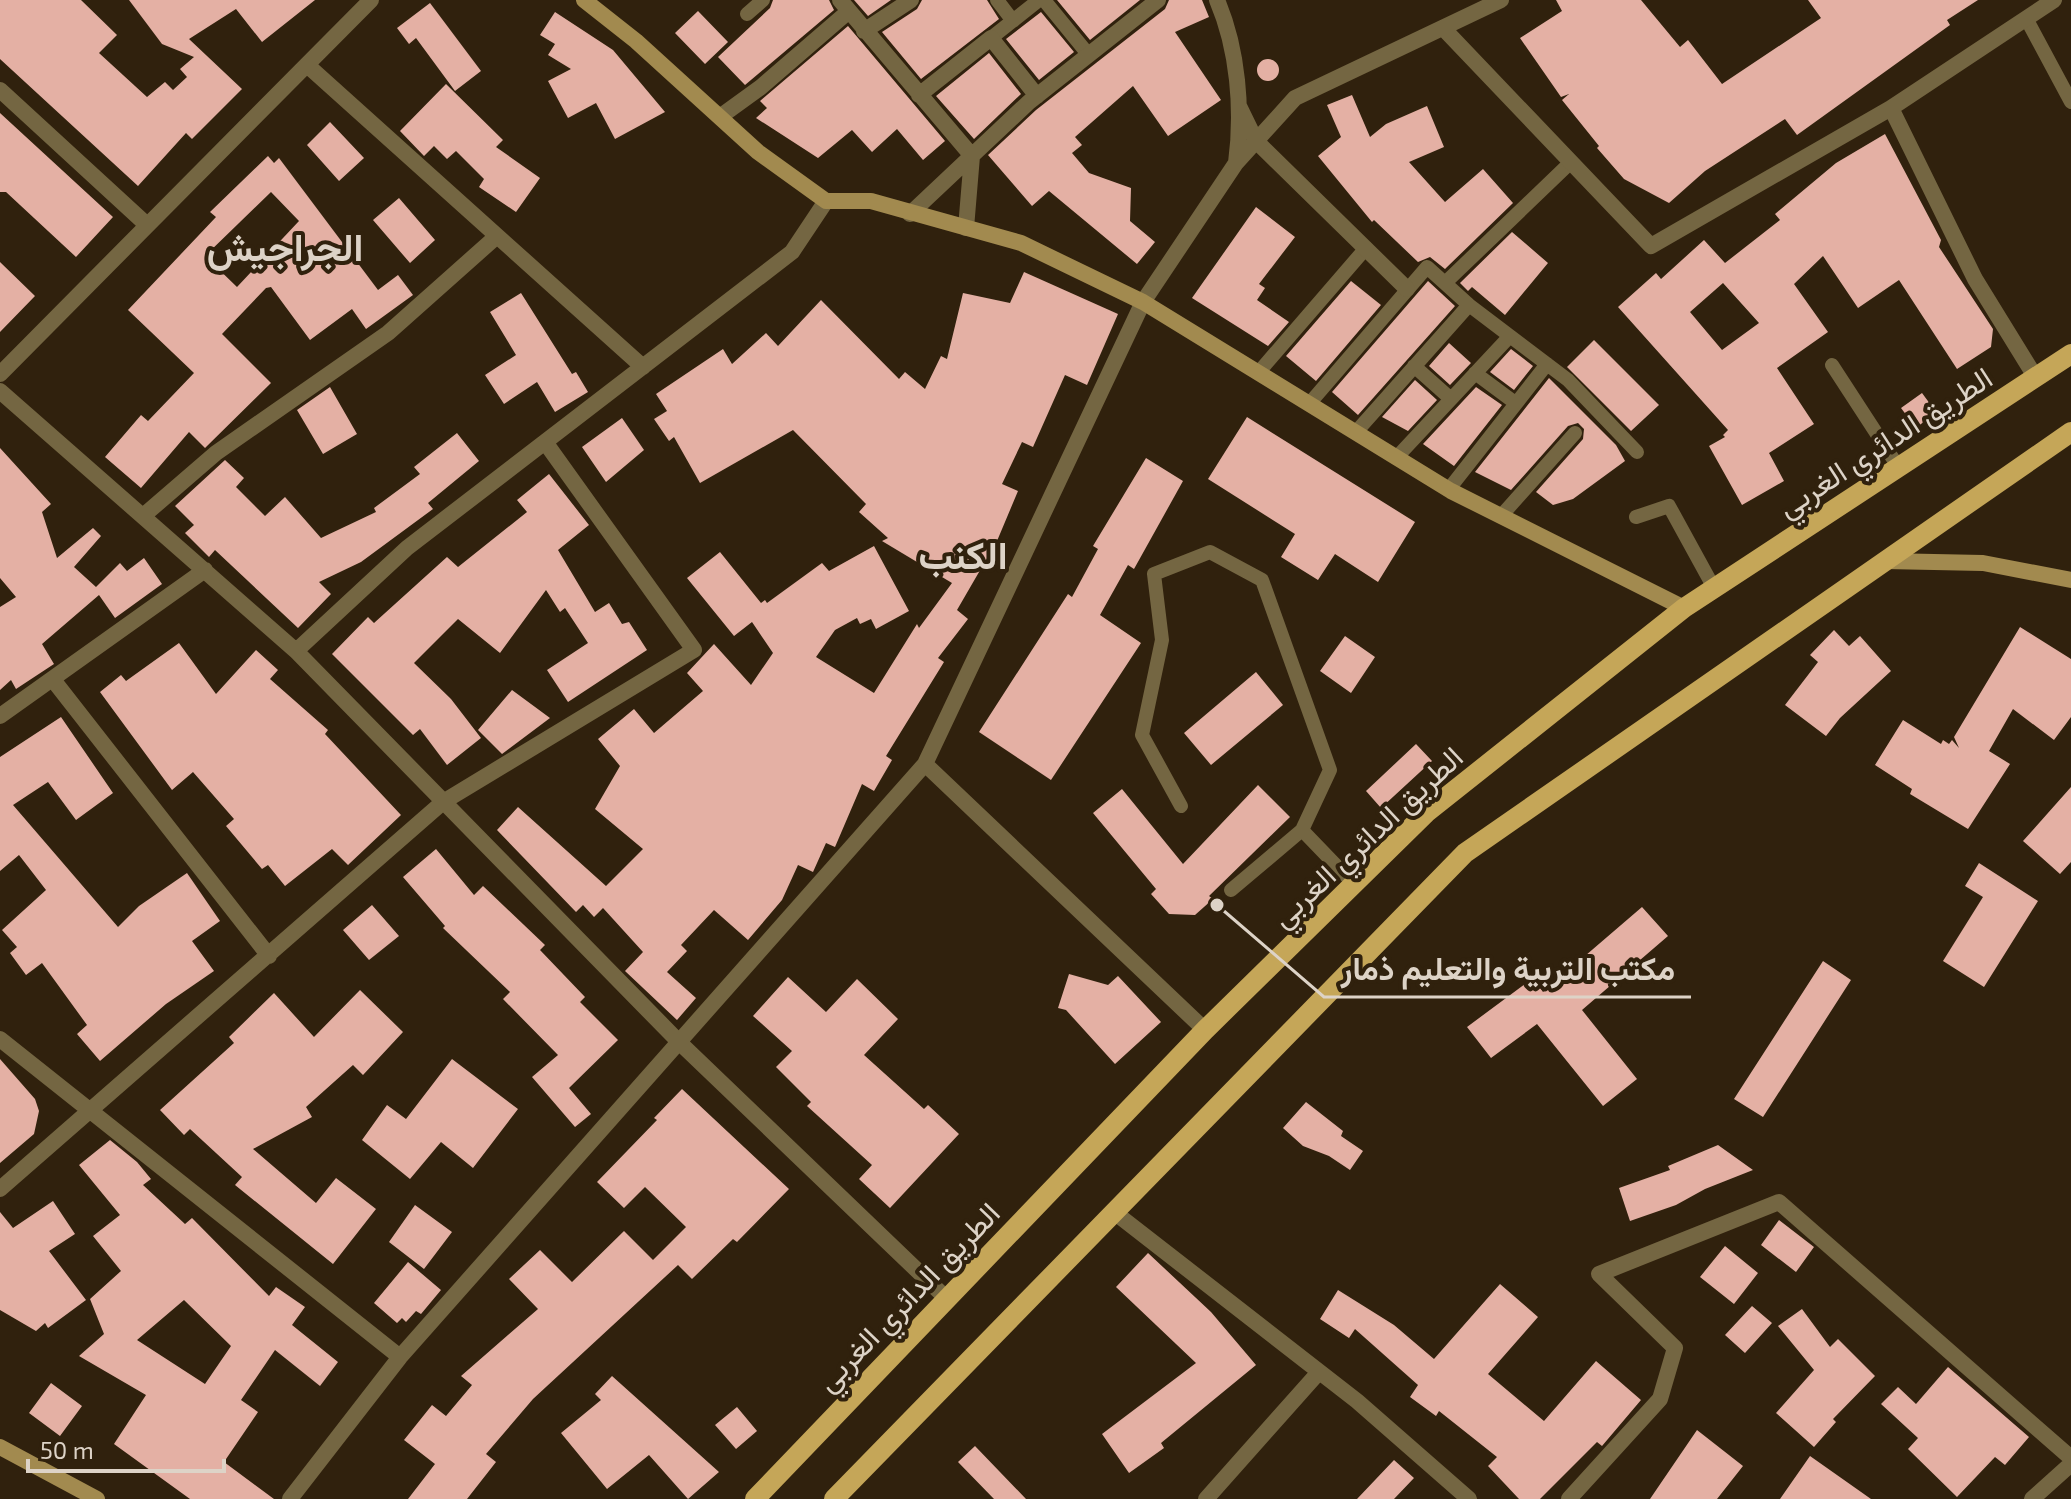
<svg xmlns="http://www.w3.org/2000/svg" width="2071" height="1499" font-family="'Exo 2',Vazirmatn,sans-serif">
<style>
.building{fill:#e4b0a4;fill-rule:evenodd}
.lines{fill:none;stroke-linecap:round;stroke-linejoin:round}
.lane{stroke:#746642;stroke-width:14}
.street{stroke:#746642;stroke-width:16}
.secondary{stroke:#a28a4f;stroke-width:16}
.primary{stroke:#c5a658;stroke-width:20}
.labels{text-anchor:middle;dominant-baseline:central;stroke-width:8;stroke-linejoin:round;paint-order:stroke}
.street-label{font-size:30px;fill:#ddd3c7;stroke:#30210d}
.district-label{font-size:38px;font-weight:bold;fill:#ddd3c7;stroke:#30210d}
.leader{fill:none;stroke:#ddd3c7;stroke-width:3}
.callout-dot{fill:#ddd3c7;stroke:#30210d;stroke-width:3}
.callout-label{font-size:32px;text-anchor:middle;font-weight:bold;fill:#ddd3c7;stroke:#30210d;stroke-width:8;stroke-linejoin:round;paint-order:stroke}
</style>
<rect width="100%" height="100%" fill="#30210d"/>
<path class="building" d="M0 0H81L117 35 99 53 147 97 165 82 173 90 187 77 180 69 194 57 162 44 129 0H315L262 42 236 9 189 39 242 89 192 139 186 133 138 186 0 59Z
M773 0H829L834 10 745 85 718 57 770 8Z
M854 0H891L868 16Z
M922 0H987L999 19 921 79 882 32 917 9Z
M1057 0H1140L1090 40Z
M1169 0H1202L1209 17 1175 32 1221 100 1168 136 1133 86 1075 137 1082 145 1072 153 1089 173 1131 188 1130 221 1155 242 1137 264 1049 191 1032 206 988 155 1036 110 1165 9Z
M1556 0H1641L1680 47 1688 40 1722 84 1821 18 1808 0H1978L1947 20 1950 25 1797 135 1785 119 1705 171 1669 203 1624 179 1597 148 1599 146 1562 100 1569 94 1561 97 1520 38 1562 11Z
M430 3 481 71 455 91 416 38 409 44 397 28Z
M698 11 728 42 705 64 675 33Z
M555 12 613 50 665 112 615 139 596 103 568 118 548 81 571 69 548 55 555 44 540 35Z
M1041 12 1074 52 1039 80 1006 39Z
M848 26 945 141 923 160 897 129 872 152 852 130 818 158 756 118 767 108 760 101Z
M989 53 1021 94 974 139 936 96Z
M1257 70a11 11 0 1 1 22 0a11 11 0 1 1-22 0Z
M446 84 503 140 496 147 540 178 516 212 479 187 484 179 456 151 447 159 434 146 424 156 400 131Z
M1352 95 1370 137 1386 124 1427 106 1444 147 1409 162 1445 202 1483 169 1513 203 1445 269 1430 257 1418 262 1374 220 1372 222 1318 156 1341 137 1327 105Z
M0 113 113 217 76 257 6 192H0Z
M330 122 364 158 339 181 307 145Z
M1885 134 1941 240 1939 247 1993 329 1991 347 1957 369 1899 280 1858 308 1823 256 1794 284 1828 332 1777 368 1814 424 1769 453 1784 481 1742 505 1709 446 1725 437 1723 435 1728 430 1618 307 1656 273 1661 279 1704 240 1725 263 1780 220 1775 214 1836 163ZM1723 283 1759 323 1722 350 1690 312Z
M268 156 274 163 279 158 378 290 398 275 413 295 366 329 352 309 310 340 271 287 266 288 222 334 271 383 205 448 189 432 141 488 105 457 141 415 148 421 194 373 128 310 216 217 210 212ZM271 192 299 221 237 287 205 256Z
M399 198 435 240 410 263 373 220Z
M1256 207 1295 237 1259 284 1265 288 1257 300 1289 322 1268 346 1192 298Z
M1512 232 1548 263 1505 315 1472 287 1468 291 1460 283Z
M0 262 35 296 0 332Z
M1024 272 1118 314 1087 385 1065 375 1033 447 1022 442 1002 484 1018 491 997 541 957 610 968 619 938 658 944 662 886 756 892 760 874 791 862 784 835 847 826 843 813 872 798 865 782 900 748 940 714 910 681 945 687 951 667 972 696 998 677 1020 625 971 643 952 603 908 594 917 583 905 576 912 497 830 518 807 606 886 643 849 595 809 620 766 598 739 634 709 654 733 703 691 687 673 714 644 751 685 773 653 752 622 734 636 687 578 720 552 761 603 765 600 767 603 822 563 829 571 874 546 909 611 876 629 871 619 860 624 857 618 835 630 816 657 874 693 917 624 919 628 952 583 882 541 888 538 859 512 866 504 793 430 700 483 674 437 669 441 654 419 667 411 656 394 723 349 732 364 766 333 778 346 821 300 899 379 905 372 925 389 941 356 947 359 963 293 1010 303Z
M1351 281 1381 305 1316 381 1286 356Z
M1428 281 1455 306 1358 415 1332 392Z
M521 293 572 374 576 372 588 392 555 412 537 382 504 404 485 375 516 355 490 312Z
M1594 340 1659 405 1631 431 1567 367Z
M1449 343 1471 363 1450 385 1429 366Z
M1511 349 1533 366 1514 390 1490 372Z
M1549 378 1616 445 1625 461 1573 499 1553 505 1536 492 1583 439 1584 429 1578 423 1568 426 1511 490 1475 472Z
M1415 380 1437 400 1408 431 1382 417Z
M330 387 357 434 323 454 297 410Z
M1476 387 1502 405 1454 466 1423 444Z
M1922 393 1936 412 1916 428 1901 408Z
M1247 417 1415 522 1378 582 1335 554 1318 580 1281 557 1295 534 1208 479Z
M622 418 644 450 606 482 582 447Z
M457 433 479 461 428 503 433 509 361 562 319 582 331 594 298 628 215 550 209 557 185 533 194 525 175 506 225 460 244 478 236 487 265 516 285 497 321 538 376 512 374 508 420 474 414 467Z
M0 448 51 504 42 512 57 558 93 528 101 536 74 567 96 587 120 563 127 571 144 558 162 584 115 618 99 595 42 644 54 664 16 689 11 680 0 690V607L16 597 0 578Z
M1146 458 1183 481 1134 569 1128 565 1100 615 1141 643 1051 780 979 732 1068 594 1072 597 1098 549 1093 546Z
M549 474 589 525 558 550 595 612 609 603 622 624 629 622 647 650 568 702 547 670 588 643 565 608 560 612 546 590 500 653 458 619 414 663 451 699 481 738 447 765 420 729 413 735 332 654 368 617 374 623 447 557 458 567 527 512 517 500Z
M2020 627 2071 659V717L2054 740 2013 709 1989 751 2010 764 1968 829 1910 794 1912 789 1875 765 1903 720 1941 744 1943 740 1949 744 1952 740 1959 748 1954 737Z
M1834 630 1849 646 1860 636 1891 671 1840 718 1826 736 1785 705 1818 662 1810 655Z
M1345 636 1375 657 1351 693 1320 671Z
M179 643 216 694 256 650 278 670 270 679 328 730 325 734 401 815 348 865 332 849 285 886 268 865 262 869 226 826 234 819 193 772 172 790 100 692 121 675 126 681Z
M1256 672 1283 705 1211 765 1184 733Z
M512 690 550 718 502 754 478 730Z
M61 717 113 793 76 820 48 782 13 805 118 927 139 906 187 873 220 921 192 941 214 971 166 1004 100 1061 77 1034 87 1025 42 963 26 975 10 953 17 947 2 930 46 890 19 855 0 871V757Z
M1416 744 1432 761 1381 808 1366 791Z
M1258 785 1290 817 1209 896 1213 899 1195 915 1169 914 1151 894 1156 889 1093 813 1122 789 1183 864Z
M2071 787V862L2060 874 2023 841Z
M436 849 474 895 483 886 545 945 540 950 585 997 580 1002 618 1040 569 1088 591 1114 575 1127 532 1077 558 1055 503 999 510 992 443 928 445 926 403 877Z
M1979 863 2038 901 1984 987 1943 961 1983 897 1965 886Z
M372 905 399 936 369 960 343 930Z
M1642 907 1668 936 1582 1010 1637 1079 1603 1106 1537 1024 1491 1058 1467 1027 1533 978 1543 992Z
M1823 961 1851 980 1763 1117 1734 1099Z
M1069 974 1108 985 1118 976 1161 1022 1115 1064 1066 1010 1058 1008Z
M788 977 826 1012 857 979 898 1019 864 1055 924 1109 928 1105 959 1134 890 1208 859 1179 872 1165 807 1106 811 1102 776 1067 792 1051 753 1016Z
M360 990 403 1032 363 1075 353 1065 306 1107 312 1117 253 1149 316 1203 336 1178 376 1209 333 1264 235 1185 242 1177 190 1129 184 1135 160 1110 234 1043 229 1037 274 993 314 1037Z
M0 1059 35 1099 39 1111 34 1134 0 1163Z
M452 1059 518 1109 473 1168 441 1142 410 1179 362 1140 387 1105 406 1119Z
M682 1089 789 1189 737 1242 733 1239 692 1279 678 1265 533 1399 486 1454 496 1462 467 1499H408L435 1464 404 1440 432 1405 446 1416 472 1385 461 1376 538 1309 509 1279 540 1250 572 1282 624 1231 653 1260 686 1227 645 1187 624 1208 597 1182 657 1120 654 1118Z
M1306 1102 1343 1131 1341 1136 1363 1151 1350 1170 1329 1156 1303 1146 1283 1128Z
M110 1140 137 1162 151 1179 143 1185 185 1224 192 1218 269 1296 276 1287 305 1307 292 1325 338 1362 320 1386 275 1350 241 1400 258 1412 224 1462 274 1499H190L114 1444 146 1395 79 1356 104 1334 90 1299 121 1271 93 1236 120 1215 79 1165ZM184 1300 231 1346 205 1384 137 1340Z
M1718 1145 1753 1170 1705 1189 1676 1205 1630 1221 1619 1188 1670 1170 1668 1166Z
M53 1201 75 1234 49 1251 86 1300 48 1328 45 1323 36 1331 0 1310V1212L13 1228Z
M415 1205 452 1232 424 1269 389 1242Z
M1779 1220 1814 1247 1796 1272 1761 1245Z
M1725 1246 1758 1273 1734 1304 1700 1277Z
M1148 1253 1211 1312 1256 1365 1161 1443 1164 1448 1129 1473 1102 1434 1196 1363 1116 1287Z
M408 1262 441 1290 421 1314 416 1311 406 1322 402 1318 397 1323 374 1303Z
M1500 1284 1538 1317 1488 1374 1544 1421 1596 1361 1641 1400 1602 1446 1597 1442 1540 1499H1519L1488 1466 1497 1457 1439 1411 1436 1416 1410 1397 1418 1385 1355 1329 1349 1338 1320 1319 1338 1290 1394 1325 1434 1359Z
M1752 1306 1772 1323 1745 1353 1725 1335Z
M1802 1309 1830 1347 1838 1339 1875 1376 1833 1419 1836 1422 1814 1447 1776 1413 1814 1370 1778 1326Z
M1948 1367 2029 1437 2005 1465 1995 1457 1957 1497 1908 1449 1918 1438 1881 1404 1898 1387 1916 1404Z
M612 1376 719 1472 688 1499 649 1455 607 1489 561 1433 601 1400 595 1394Z
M51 1383 82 1406 60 1436 29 1413Z
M737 1407 757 1431 736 1449 715 1425Z
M1697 1430 1743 1466 1717 1499H1650Z
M975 1446 1026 1499H994L958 1462Z
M1810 1456 1871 1499H1780Z
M1394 1460 1414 1478 1394 1499H1357Z"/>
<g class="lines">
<path class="lane" d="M997 0 1013 21
M1044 0 1088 54
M747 14 763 0
M2027 20 2071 102
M991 38 1039 0
M1445 283 1571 162
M1832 365 1899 468
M1414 366 1451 399
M1258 373 1366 248
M1475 373 1514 402
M1309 404 1427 267 1469 305 1568 380 1637 452
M1356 432 1469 305
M1396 458 1510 336
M1449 489 1547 364
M1501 516 1575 433
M1636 517 1669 506 1714 588
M1181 806 1142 735 1162 640 1154 574 1210 552 1262 580 1330 770 1302 830 1354 884
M1231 890 1302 830"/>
<path class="street" d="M840 0 972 156 966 228
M1217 0C1238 49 1243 110 1236 163
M1443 28 1651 246 1891 108 1975 279 2036 378
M864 31 911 0
M307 65 643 367
M0 90 147 225
M919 95 991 38 1037 96
M1239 106 1256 141 1407 289
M1891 108 2054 0
M721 116 761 87 849 11
M910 214 1029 102 1158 0
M0 374 371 0
M0 391 296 651 680 1043 946 1298
M143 516 216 453 388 333 497 236
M296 651 407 548 792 252 826 201
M54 681 269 956
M0 716 205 570
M925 764 1205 1030
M0 1039 400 1357
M0 1189 443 802 694 650 545 442
M1114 1212 1357 1401 1469 1499
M290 1499 400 1357 925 764 1143 302 1236 163 1295 98 1501 0
M1206 1499 1319 1372
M1569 1499 1660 1399 1675 1348 1599 1274 1779 1202 2071 1458
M2032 1499 2071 1464"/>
<path class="secondary" d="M584 0 636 41 758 152 826 201H871L1021 243 1143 302 1451 491 1684 608
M1885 561 1983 563 2071 580
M0 1447 97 1499"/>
<path class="primary" d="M755 1499 1205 1030 1426 813 1684 608 2071 354
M834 1499 1465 853 2071 432"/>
</g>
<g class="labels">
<g class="street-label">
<text transform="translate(1884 441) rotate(-33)">الطريق الدائري الغربي</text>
<text transform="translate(1366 836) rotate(-43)">الطريق الدائري الغربي</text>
<text transform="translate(907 1296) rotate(-46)">الطريق الدائري الغربي</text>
</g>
<g class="district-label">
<text x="285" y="246">الجراجيش</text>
<text x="963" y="554">الكنب</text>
</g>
</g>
<path class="leader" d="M1217 905L1324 997H1691"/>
<circle class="callout-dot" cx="1217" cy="905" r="8"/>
<g class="callout-label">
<text x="1508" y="980">مكتب التربية والتعليم ذمار</text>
</g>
<path d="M28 1459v12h196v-12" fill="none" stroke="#ddd3c7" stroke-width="4"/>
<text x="40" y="1459" font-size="24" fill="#ddd3c7" stroke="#30210d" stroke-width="6" paint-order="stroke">50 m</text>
</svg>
